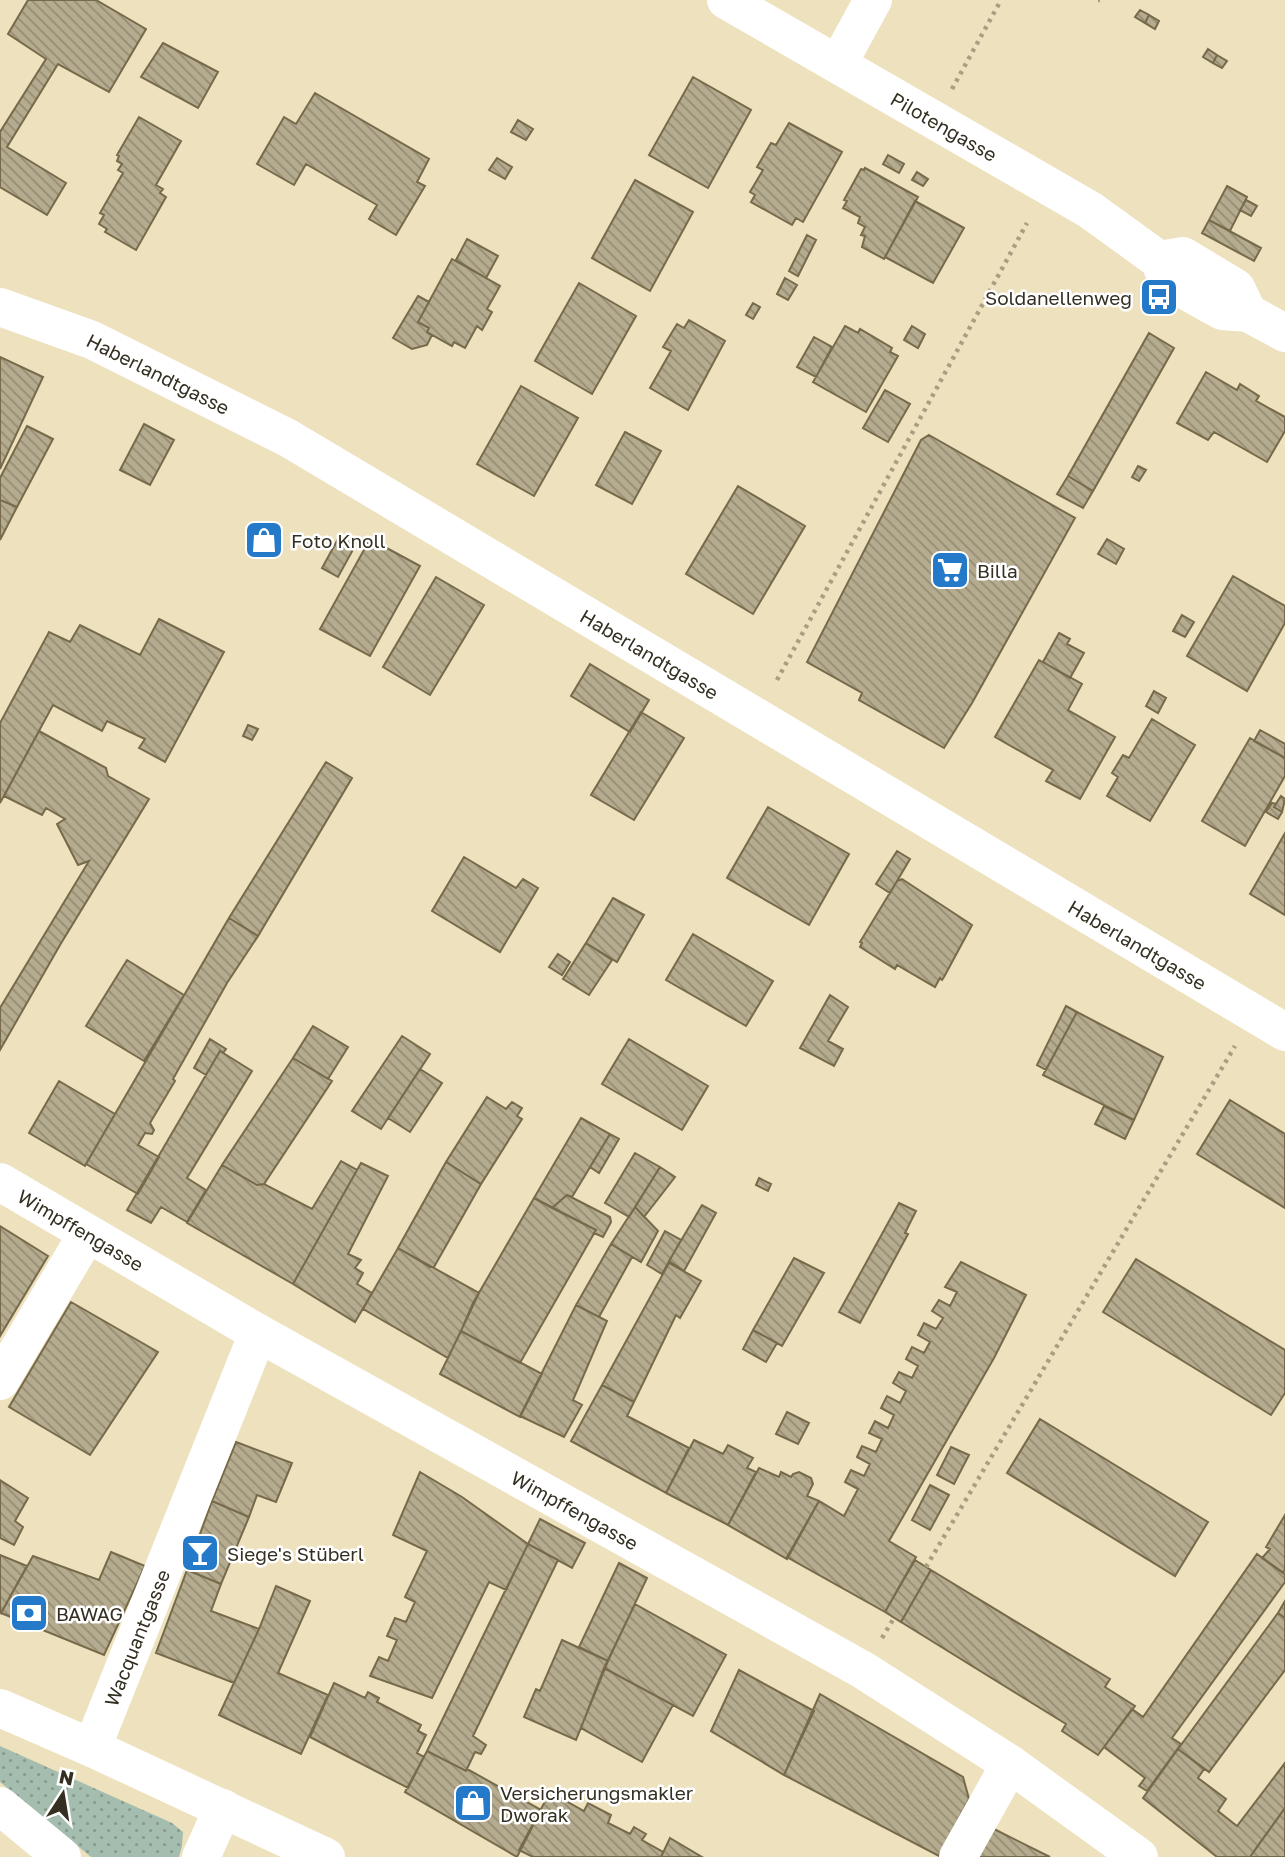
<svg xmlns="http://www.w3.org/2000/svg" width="1285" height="1857" font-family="'Golos Text',sans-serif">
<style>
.grass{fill:url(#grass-dots)}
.building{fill:url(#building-back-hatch);stroke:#766a4a;stroke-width:2}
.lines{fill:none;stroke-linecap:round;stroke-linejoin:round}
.path{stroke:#a89e82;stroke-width:4.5;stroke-dasharray:3.5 5;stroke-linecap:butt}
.street{stroke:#fff;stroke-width:38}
.primary{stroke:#fff;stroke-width:38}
.labels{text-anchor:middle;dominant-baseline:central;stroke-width:5;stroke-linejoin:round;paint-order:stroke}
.street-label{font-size:19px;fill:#342f21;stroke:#fff}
.poi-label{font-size:19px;fill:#342f21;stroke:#fff;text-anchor:start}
</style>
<defs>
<pattern id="grass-dots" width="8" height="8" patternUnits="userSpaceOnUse" patternTransform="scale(1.75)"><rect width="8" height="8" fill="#a4bdae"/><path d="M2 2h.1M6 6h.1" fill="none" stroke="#869a8d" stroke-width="1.8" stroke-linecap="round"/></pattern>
<pattern id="building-back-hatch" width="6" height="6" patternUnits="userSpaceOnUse" patternTransform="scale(1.75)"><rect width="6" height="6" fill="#b5ab8e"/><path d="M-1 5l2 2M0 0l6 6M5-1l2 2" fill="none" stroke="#948c74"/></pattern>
</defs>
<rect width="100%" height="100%" fill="#eee1bd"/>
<path class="grass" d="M0 1746 172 1823 183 1832 182 1846 179 1857H91L0 1782Z"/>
<path class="building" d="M28 0H96L146 29 109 92 58 64 7 147 66 183 47 215 0 187V132L46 59 8 34Z
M1140 10 1149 15 1145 23 1135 17Z
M1149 15 1159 21 1155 29 1145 23Z
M163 43 218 72 198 108 141 77Z
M1208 49 1217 55 1213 63 1203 57Z
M1217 55 1227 61 1222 68 1213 63Z
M693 77 751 110 708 188 649 155Z
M315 93 429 159 417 182 425 186 396 235 369 219 377 205 306 164 294 185 257 164 284 117 296 124Z
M139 117 181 141 156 185 163 189 160 193 166 197 136 250 105 232 107 229 99 224 104 215 100 213 123 173 118 170 122 164 117 161 119 156 117 155Z
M518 120 533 129 526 140 511 132Z
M789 123 842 152 803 222 796 218 792 225 751 202 755 195 750 192 763 170 757 167 771 143 776 145Z
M888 155 904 164 899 173 883 164Z
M497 158 512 167 505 179 489 170Z
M865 168 918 197 884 259 862 247 865 236 861 235 865 227 858 223 860 217 843 208 847 201 844 200 861 169 864 170Z
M917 172 928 179 923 186 912 180Z
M635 180 693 212 650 291 592 258Z
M1227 186 1247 197 1230 231 1209 220Z
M1246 200 1257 206 1251 216 1240 210Z
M915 201 964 228 933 283 885 257Z
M1209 220 1261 248 1254 261 1202 233Z
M807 235 816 240 798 276 789 271Z
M467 239 498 256 486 278 456 260Z
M452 259 500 286 487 309 492 312 482 330 477 326 465 348 454 342 452 346 427 332 429 328 418 322Z
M785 278 797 285 788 300 777 294Z
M579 283 636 316 592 394 535 361Z
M418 296 429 302 418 322 429 328 427 332 432 335 427 345 412 349 393 338Z
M753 303 760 307 753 319 746 315Z
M689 320 725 341 688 410 650 388 671 351 663 347 677 324 684 328Z
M845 326 858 333 860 329 892 348 890 352 898 356 866 412 813 382Z
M912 326 925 334 918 348 904 340Z
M1149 333 1174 348 1093 491 1068 476Z
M814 337 832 347 816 377 797 367Z
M0 357 43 377 0 469Z
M1206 372 1237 390 1240 384 1259 396 1256 401 1285 417V431L1267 462 1214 432 1208 440 1177 423Z
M521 386 578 418 534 496 477 464Z
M885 390 910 404 888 442 863 428Z
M144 424 174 440 150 485 120 470Z
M27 426 53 439 17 507 0 500V478Z
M625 432 661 451 632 504 596 485Z
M929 435 1075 518 972 703 944 748 859 700 862 693 807 662 921 440Z
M1138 466 1146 470 1139 481 1132 477Z
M1068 476 1093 491 1083 508 1057 494Z
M738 486 805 526 753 614 686 574Z
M0 500 17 507 0 540Z
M339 537 355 546 338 577 322 568Z
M370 539 420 566 370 656 320 629Z
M1107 539 1124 549 1116 564 1098 554Z
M1233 576 1285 606V623L1247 691 1187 656Z
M436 577 484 605 430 695 383 667Z
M1182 615 1194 622 1185 637 1173 631Z
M159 619 224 652 165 762 139 748 145 739 107 721 102 731 53 705 0 803V723L49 632 70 642 80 625 140 655Z
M1059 633 1070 639 1067 644 1084 653 1070 678 1043 662Z
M1039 660 1082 684 1068 710 1115 737 1080 799 1046 781 1053 770 995 737Z
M590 664 649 700 630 732 571 696Z
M1154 691 1166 698 1158 713 1146 706Z
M641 712 684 738 634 820 591 795Z
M1152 719 1195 745 1150 821 1107 796 1118 777 1112 773 1123 755 1129 758Z
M248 725 258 729 252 740 243 736Z
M1260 730 1285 744V758L1254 741Z
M39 731 106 768 108 776 149 799 60 945 0 1050V1008L89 861 78 865 57 824 65 819 46 808 42 815 4 796Z
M1250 738 1285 758V776L1245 846 1202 821Z
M326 762 352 778 258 936 229 918Z
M1281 796 1285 799 1282 812 1274 807Z
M1272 803 1276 804 1274 807 1282 812 1278 819 1266 812Z
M768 807 849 854 809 925 727 878Z
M1285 833V915L1250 894Z
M897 851 910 859 890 893 876 884Z
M464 857 516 888 523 879 538 888 500 952 432 911Z
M902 879 972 925 944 977 942 980 940 978 935 987 897 965 895 969 860 947 862 943 860 942 897 881Z
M613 898 644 915 617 962 586 943Z
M229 918 258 936 227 983 173 1079 175 1081 150 1123 154 1130 152 1134 145 1133 138 1145 159 1157 138 1194 86 1164Z
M693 934 773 981 746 1026 666 980Z
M586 943 612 960 589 995 563 979Z
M558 954 570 962 562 975 549 967Z
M127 960 184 995 144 1061 86 1026Z
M830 995 848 1007 828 1041 843 1049 834 1066 800 1048Z
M1066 1006 1077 1012 1046 1070 1037 1065Z
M1077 1012 1163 1057 1134 1120 1043 1075Z
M313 1026 348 1047 328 1079 293 1058Z
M402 1036 430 1054 381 1129 352 1111Z
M210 1039 226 1049 223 1053 220 1051 206 1075 194 1068Z
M629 1039 708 1086 682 1130 602 1084Z
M220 1051 252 1071 187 1178 206 1190 187 1222 161 1207 151 1223 127 1210Z
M293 1058 332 1081 264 1184 257 1185 222 1165Z
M420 1069 442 1083 410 1132 388 1118Z
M59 1081 115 1114 85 1166 29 1133Z
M487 1097 506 1109 512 1102 522 1108 517 1116 522 1119 481 1184 446 1162Z
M1230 1100 1285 1134V1208L1197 1154Z
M1104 1106 1134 1120 1125 1139 1095 1124Z
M581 1118 610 1134 572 1197 567 1195 552 1208 534 1198Z
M610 1134 619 1139 599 1173 590 1167Z
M635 1153 660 1167 629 1217 605 1203Z
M341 1161 357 1170 293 1284 187 1223 222 1165 257 1185 264 1184 312 1209Z
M446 1162 481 1184 434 1267H430L398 1248Z
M361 1163 388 1176 348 1254 361 1260 355 1268 363 1273 357 1284 372 1293 355 1322 293 1284Z
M660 1167 675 1177 644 1217 635 1207Z
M759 1178 771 1184 768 1191 756 1185Z
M567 1195 610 1217 611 1222 603 1237 594 1233 596 1230 552 1208Z
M534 1198 596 1230 520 1363 461 1331 473 1303Z
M899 1203 916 1211 905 1233 908 1234 860 1323 839 1312Z
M702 1205 716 1213 684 1271 669 1261Z
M635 1207 658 1231 641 1262 611 1244Z
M0 1226 48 1256 0 1336Z
M665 1231 681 1240 662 1274 647 1265Z
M611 1244 632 1257 599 1317 576 1305Z
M398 1248 479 1293 448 1358 363 1309Z
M794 1258 824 1273 782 1346 753 1330Z
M1136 1259 1285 1350V1393L1271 1415 1103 1312Z
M961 1262 1026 1295 994 1358 889 1541 916 1557 885 1612 787 1557 819 1501 844 1516 858 1489 845 1482 851 1470 864 1476 870 1464 857 1457 862 1446 876 1452 882 1439 869 1433 875 1421 888 1428 894 1415 881 1408 887 1396 900 1403 906 1391 893 1383 899 1372 912 1378 918 1366 906 1359 912 1347 924 1353 930 1342 918 1335 924 1323 936 1329 943 1318 932 1311 939 1300 950 1306 957 1292 945 1287Z
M669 1263 701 1281 680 1318 676 1315 634 1402 602 1385Z
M71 1302 158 1352 90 1455 9 1407Z
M576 1305 607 1321 573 1400 582 1405 564 1437 520 1416Z
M753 1330 777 1343 766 1362 743 1349Z
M461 1331 542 1374 520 1417 440 1374Z
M602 1385 634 1402 627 1416 689 1448 666 1493 571 1441Z
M787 1412 809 1423 798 1444 776 1434Z
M1040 1419 1208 1522 1175 1576 1007 1473Z
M694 1440 723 1454 728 1445 753 1458 747 1468 756 1472 728 1525 666 1493Z
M236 1442 292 1463 276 1502 257 1495 249 1517 212 1501Z
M951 1447 969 1455 954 1484 937 1475Z
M759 1468 779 1477 781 1472 791 1477 793 1474 799 1472 811 1478 813 1484 807 1496 819 1501 787 1559 728 1525Z
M420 1472 462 1497 528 1544 506 1590 489 1582 432 1698 370 1676 379 1657 388 1661 397 1640 387 1636 395 1618 406 1622 415 1602 405 1597 427 1551 393 1535Z
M0 1480 28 1498 15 1521 23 1527 14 1545 0 1538Z
M930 1485 949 1495 930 1530 912 1520Z
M212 1501 249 1517 221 1584 187 1570Z
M1285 1515V1569L1283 1573 1262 1558 1270 1549 1266 1547Z
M540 1519 585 1543 572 1568 528 1544Z
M528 1544 558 1560 473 1736 486 1745 481 1754 475 1752 466 1771 427 1751Z
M111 1552 145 1566 104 1655 1 1613 33 1556 99 1580Z
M1257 1554 1285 1574V1582L1172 1738 1181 1744 1147 1791 1139 1786 1145 1778 1104 1747 1132 1709 1143 1717Z
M0 1555 27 1566 1 1613 0 1612Z
M915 1560 931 1570 901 1622 885 1612Z
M619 1563 647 1578 608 1661 579 1647Z
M187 1570 221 1584 211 1611 259 1629 234 1683 156 1653Z
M931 1570 1110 1679 1105 1687 1135 1706 1098 1755 1062 1731 1066 1724 901 1622Z
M276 1586 310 1601 278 1673 328 1695 301 1754 219 1715 259 1629Z
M1285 1601V1618L1278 1613Z
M635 1604 726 1655 693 1716 604 1668Z
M1278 1613 1285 1618V1670L1209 1772 1178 1749Z
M562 1640 608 1661 576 1740 524 1717 536 1689 540 1691Z
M604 1668 673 1705 642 1762 581 1728Z
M739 1670 814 1711 784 1775 711 1731Z
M334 1683 365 1698 368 1692 379 1698 377 1702 421 1725 418 1731 426 1735 417 1753 424 1757 408 1788 310 1737Z
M820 1694 963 1777 969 1799 939 1856 784 1775Z
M1178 1749 1204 1769 1198 1778 1226 1799 1218 1811 1237 1826 1285 1763V1808L1250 1857H1217L1143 1798Z
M427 1751 466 1771 467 1769 541 1810 517 1857 405 1792Z
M550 1792 584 1811 588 1803 611 1815 608 1823 630 1834 634 1827 646 1834 642 1840 663 1852 661 1857H533L519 1850Z
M1285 1808V1857H1250L1259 1844Z
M992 1828 1050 1857H977Z
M670 1838 702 1857H661Z"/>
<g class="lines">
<path class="path" d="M1098 0H1100
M952 89 1001 0
M777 680 1027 223
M926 1567 1235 1046
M882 1638 894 1618"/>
<g class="street">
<path id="s1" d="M726 0 1090 210 1159 260 1168 281 1222 311 1248 313 1285 333"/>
<path d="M838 64 873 0"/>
<path d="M1159 260 1183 256 1236 288 1248 313"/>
<path id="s2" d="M0 307 92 340 288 438 1285 1032"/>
<path id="s3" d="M0 1182 258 1333 863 1670 1010 1764 1139 1857"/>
<path d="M0 1381 87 1234"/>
<path id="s4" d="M92 1748 258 1333"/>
<path d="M0 1806 62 1857"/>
<path d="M201 1857 223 1808"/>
<path d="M958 1857 1010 1764"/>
</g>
<path class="primary" d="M0 1708 92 1748 326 1857"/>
</g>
<defs>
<symbol id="bus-square" viewBox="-11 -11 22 22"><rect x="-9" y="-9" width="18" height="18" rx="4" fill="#247ac8" stroke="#fff"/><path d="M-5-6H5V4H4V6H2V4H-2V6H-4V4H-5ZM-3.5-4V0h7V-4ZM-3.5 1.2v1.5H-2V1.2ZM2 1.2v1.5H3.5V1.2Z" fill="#fff"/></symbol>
<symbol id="shop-square" viewBox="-11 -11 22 22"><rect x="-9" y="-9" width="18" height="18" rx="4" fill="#247ac8" stroke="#fff"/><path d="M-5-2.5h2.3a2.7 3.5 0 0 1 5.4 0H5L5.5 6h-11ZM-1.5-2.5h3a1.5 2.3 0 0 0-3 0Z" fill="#fff"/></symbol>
<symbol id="supermarket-square" viewBox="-11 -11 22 22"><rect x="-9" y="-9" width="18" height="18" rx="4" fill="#247ac8" stroke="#fff"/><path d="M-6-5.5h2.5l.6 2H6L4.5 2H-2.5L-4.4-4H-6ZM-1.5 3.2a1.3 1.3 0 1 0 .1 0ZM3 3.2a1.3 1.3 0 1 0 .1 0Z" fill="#fff"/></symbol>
<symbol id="bar-square" viewBox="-11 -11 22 22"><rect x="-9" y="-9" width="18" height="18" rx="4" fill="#247ac8" stroke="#fff"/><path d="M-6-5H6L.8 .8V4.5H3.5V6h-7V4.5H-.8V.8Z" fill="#fff"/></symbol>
<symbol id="bank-square" viewBox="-11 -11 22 22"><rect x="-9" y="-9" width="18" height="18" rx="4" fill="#247ac8" stroke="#fff"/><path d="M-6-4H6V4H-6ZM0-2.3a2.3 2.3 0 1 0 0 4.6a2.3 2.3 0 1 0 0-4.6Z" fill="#fff"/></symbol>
</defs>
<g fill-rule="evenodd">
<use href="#bus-square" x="1137" y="275" width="44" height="44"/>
<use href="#shop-square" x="242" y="518" width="44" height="44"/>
<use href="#supermarket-square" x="928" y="548" width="44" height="44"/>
<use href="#bar-square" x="178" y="1531" width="44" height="44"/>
<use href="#bank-square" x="7" y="1591" width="44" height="44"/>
<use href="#shop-square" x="451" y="1781" width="44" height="44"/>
</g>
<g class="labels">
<g class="street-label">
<text stroke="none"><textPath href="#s1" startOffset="252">Pilotengasse</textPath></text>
<text stroke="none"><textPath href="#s2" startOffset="172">Haberlandtgasse</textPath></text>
<text stroke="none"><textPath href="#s2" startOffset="738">Haberlandtgasse</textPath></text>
<text stroke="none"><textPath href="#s2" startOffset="1306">Haberlandtgasse</textPath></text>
<text stroke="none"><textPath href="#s3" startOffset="94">Wimpffengasse</textPath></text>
<text stroke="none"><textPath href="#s3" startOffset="662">Wimpffengasse</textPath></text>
<text stroke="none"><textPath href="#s4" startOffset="119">Wacquantgasse</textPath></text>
</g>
<g class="poi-label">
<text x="1132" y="297" text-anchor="end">Soldanellenweg</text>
<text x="291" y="540">Foto Knoll</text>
<text x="977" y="570">Billa</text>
<text x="227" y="1553">Siege's Stüberl</text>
<text x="56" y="1613">BAWAG</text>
<text x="500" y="1792">Versicherungsmakler<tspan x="500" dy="22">Dworak</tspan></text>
</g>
</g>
<g transform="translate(63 1794) rotate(12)" stroke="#ffffff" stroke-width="5" paint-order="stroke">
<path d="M0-5L12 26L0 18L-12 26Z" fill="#342f21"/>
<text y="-10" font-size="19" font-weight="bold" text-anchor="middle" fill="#342f21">N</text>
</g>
</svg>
